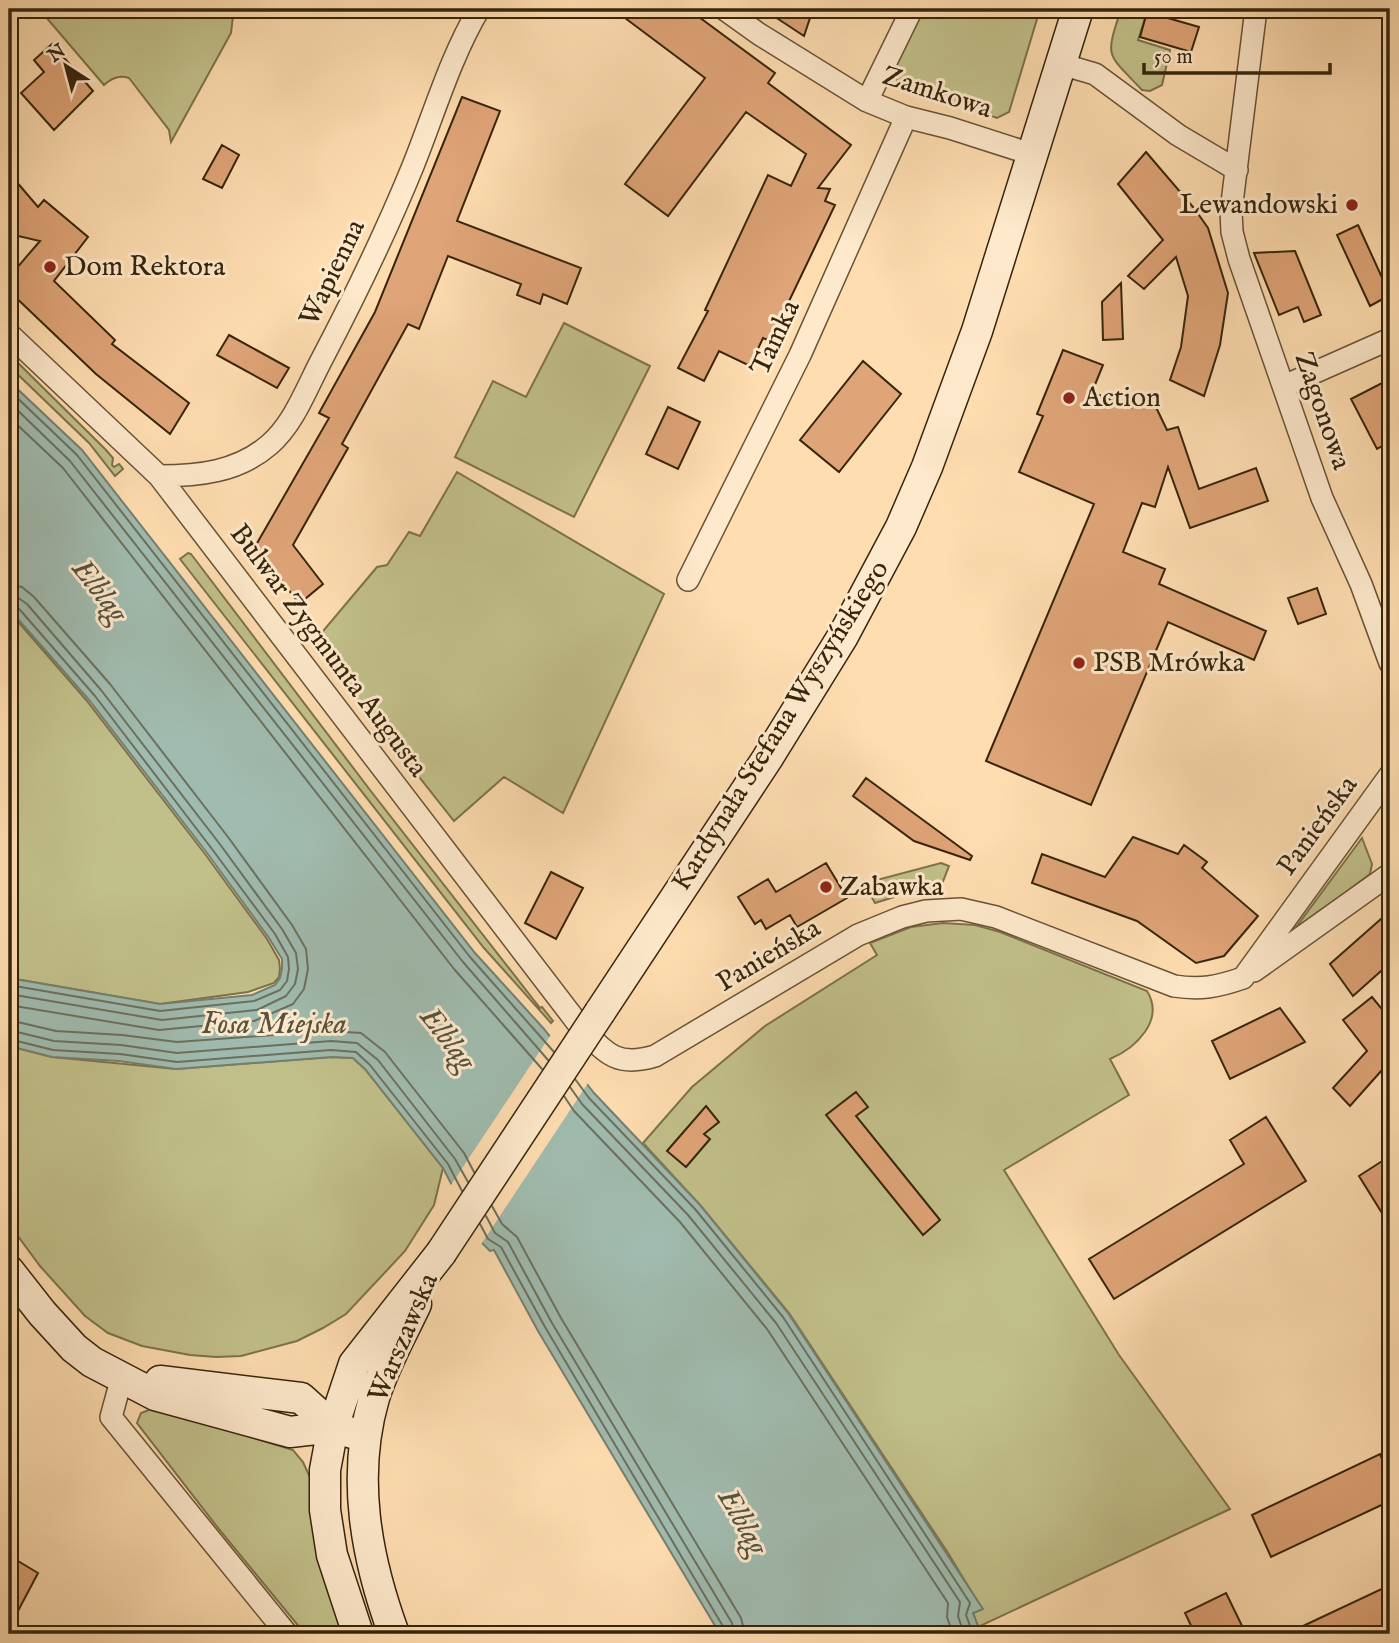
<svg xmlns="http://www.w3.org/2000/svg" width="1399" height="1643" font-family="'IM FELL English',serif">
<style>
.green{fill:#c2c08a;stroke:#7c724b;stroke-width:2}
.water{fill:#a0bbaf;stroke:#767f6e;stroke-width:2}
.pier{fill:#feddb0}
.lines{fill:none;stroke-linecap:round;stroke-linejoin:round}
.shore{stroke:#6b705e;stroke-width:2}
.building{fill:#dfa477;stroke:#36250c;stroke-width:2}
.street-casing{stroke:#685335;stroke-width:24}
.secondary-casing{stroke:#36250c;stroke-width:33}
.street{stroke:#fee9cc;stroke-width:21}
.secondary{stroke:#fee9cc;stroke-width:30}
.secondary-bridge-casing{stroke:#36250c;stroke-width:33;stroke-linecap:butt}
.secondary-bridge{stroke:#fee9cc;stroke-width:30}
.poi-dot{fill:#8f2418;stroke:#fee9cc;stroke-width:2.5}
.labels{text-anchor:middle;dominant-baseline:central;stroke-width:6;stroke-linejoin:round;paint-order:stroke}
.street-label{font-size:28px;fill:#36250c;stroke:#fee9cc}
.poi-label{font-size:28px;fill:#36250c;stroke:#fee9cc;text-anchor:start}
.water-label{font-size:30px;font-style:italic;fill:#56523d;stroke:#fee9cc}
</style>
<rect width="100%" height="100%" fill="#feddb0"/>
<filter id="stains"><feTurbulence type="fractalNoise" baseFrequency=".00286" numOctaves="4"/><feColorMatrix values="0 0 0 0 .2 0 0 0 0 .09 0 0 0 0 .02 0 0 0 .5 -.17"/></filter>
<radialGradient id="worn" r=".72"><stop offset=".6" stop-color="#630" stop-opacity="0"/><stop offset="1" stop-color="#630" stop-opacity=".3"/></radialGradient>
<path class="green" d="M39 9H220L233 16 231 33 171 142 169 130 129 78C119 75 112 78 104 85Z
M921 9H937L944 13 946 9H1040L1009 112 997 118 898 84 893 67Z
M1121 9H1148L1138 40 1170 50 1162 85 1150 91 1142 90C1106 52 1105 59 1121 9Z
M564 323 650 366 574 517 455 457 493 381 526 397Z
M9 354 106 450 113 458 112 465 114 467 119 464 123 469 115 476 89 443 9 366Z
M457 472 664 594 563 813 504 777 454 821 313 643 377 567 387 565 409 532 420 536Z
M188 553 191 554 370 790 540 1008 542 1007 553 1021 551 1023 484 948 180 559Z
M14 617 87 701 205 854 267 939 279 960 280 969 279 977 274 983 248 992 160 1004 9 978V622Z
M1362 838 1372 864 1370 874 1300 927 1297 926Z
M941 863 949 866 940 889 910 892 875 903 866 887 869 882Z
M943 923 975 925 1000 932 1147 991C1165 1020 1136 1048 1110 1059L1129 1095 1004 1170 1119 1355 1230 1509 978 1627 973 1613 982 1609 948 1553 789 1313 700 1205 643 1143 692 1087 765 1026 877 955 870 943 911 927Z
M9 1046 52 1057 176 1069 332 1057 353 1058 365 1069 443 1168 434 1205 405 1251 346 1314 323 1328 297 1341 241 1356 216 1357 190 1355 142 1346 108 1333 85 1316 40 1266 9 1224Z
M154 1408 293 1450 303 1462 313 1484 348 1634H305L218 1528 137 1423 141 1413Z"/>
<path class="water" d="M9 381 82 450 475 953 544 1029 594 1093 700 1205 788 1313 983 1609 973 1613 981 1634H720L538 1331 494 1250 490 1251 482 1243 443 1168 365 1069 353 1058 332 1057 176 1069 119 1061 52 1057 9 1046V978L160 1004 252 995 275 985 280 978 282 969V959L269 938 207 853 89 700 9 609Z"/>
<path class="pier" d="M552 1033 590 1080 480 1246 449 1188Z"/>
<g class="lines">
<path class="shore" d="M9 390 77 455 470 957 554 1052
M9 402 70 461 463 962 548 1060
M9 417 63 468 454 969 542 1069
M9 585 22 587 34 597 110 684 228 837 292 925 306 949 308 969 304 989 293 1004 254 1021 159 1030 9 1005
M9 596 17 597 27 604 101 690 219 843 282 929 296 953 298 969 295 984 286 996 257 1010 162 1020 9 994
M9 605H15L21 611 95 696 212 849 275 934 288 957 289 969 287 981 280 990 254 1001 160 1011 9 985
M9 1020 56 1031 122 1035 177 1042 331 1031 361 1033 385 1052 464 1153 474 1172
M9 1030 54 1041 121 1045 177 1053 331 1041 357 1043 378 1060 455 1159 468 1182
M9 1039 53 1050 120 1054 177 1062 331 1050 356 1052 370 1065 448 1164 462 1191
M575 1079 589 1098 695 1209 783 1317 970 1603 966 1615 973 1634
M570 1087 582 1104 688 1215 776 1323 960 1602 958 1616 964 1634
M564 1096 574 1111 680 1222 767 1329 948 1603 947 1617 953 1634
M492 1206 502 1224 517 1237 561 1318 741 1618 745 1634
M486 1216 495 1233 508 1242 552 1323 732 1623 734 1634
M480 1224 488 1239 501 1247 545 1327 724 1628 726 1634"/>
</g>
<path class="building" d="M613 9H688L775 73 768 83 851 145 818 188 830 189 825 201 835 205 770 341 763 338 750 366 719 351 704 381 678 368 708 311 705 310 768 175 791 186 806 154 746 112 668 216 625 184 705 78Z
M763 9H813L804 36Z
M1147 12 1199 27 1191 52 1140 37Z
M52 44 93 91 54 130 21 93 44 72 34 60Z
M462 97 500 111 457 221 581 268 567 304 543 294 540 304 517 295 521 284 448 256 419 329 408 324 342 444 348 448 293 545 323 584 299 604 256 545 329 418 319 413 375 312Z
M222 145 239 155 222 188 203 179Z
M1146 152 1194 208 1208 228 1228 293 1220 345 1204 396 1170 380 1181 347 1188 296 1176 257 1144 289 1128 276 1163 240 1118 184Z
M9 173 38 207 44 200 88 237 54 281 115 340 112 344 189 403 170 434 96 374 9 291V277L40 241 18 236Z
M1358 225 1390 295 1370 306 1337 235Z
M1295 251 1321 315 1304 322 1298 307 1279 315 1254 253Z
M1121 283 1123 339 1103 340 1102 302Z
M229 335 289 368 277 388 217 355Z
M1063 350 1103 365 1092 392 1131 408 1151 397 1167 430 1178 427 1199 489 1256 468 1268 501 1190 528 1168 467 1155 507 1142 503 1123 552 1165 569 1159 584 1266 631 1254 660 1168 622 1091 805 986 761 1094 504 1019 472 1043 416 1037 414Z
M863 361 901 394 839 472 800 440Z
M1390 379V442L1377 449 1351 399Z
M668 407 700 422 678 469 646 454Z
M1317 588 1326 614 1298 624 1288 598Z
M866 778 972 856 970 860 914 841 853 796Z
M1133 837 1178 854 1184 845 1207 862 1202 868 1258 916 1224 956 1196 963 1137 921 1032 883 1042 854 1105 877Z
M826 863 847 898 797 927 790 915 766 929 761 920 755 924 738 897 768 879 776 892Z
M551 872 583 888 556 939 525 923Z
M1390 911V963L1353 996 1330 964Z
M1372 997 1390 1019V1061L1350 1106 1333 1088 1367 1051 1343 1020Z
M1280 1008 1305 1042 1230 1079 1212 1041Z
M856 1092 868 1107 856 1116 940 1220 923 1235 826 1115Z
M706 1106 719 1122 704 1134 710 1139 686 1167 667 1151Z
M1266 1117 1306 1181 1114 1299 1089 1259 1244 1164 1230 1140Z
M1390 1156V1226L1359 1176Z
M1380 1454 1390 1478V1501L1271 1557 1252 1515Z
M18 1561 38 1573 9 1628V1563L15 1566Z
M1390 1585V1634H1286Z
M1226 1593 1246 1634H1195L1185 1613Z"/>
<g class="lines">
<defs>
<path id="street" d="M724 9 759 34 867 101 906 117 950 128 1031 154
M1256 9 1231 211 1232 232 1239 259 1322 498 1361 584 1390 663
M1061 64 1095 74 1178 135 1237 170
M867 101 912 9
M9 334 159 476 579 1025C605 1052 615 1068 655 1056L858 935 902 917 926 911 961 909 996 917 1174 986C1201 990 1217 987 1243 978L1390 775
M1284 386 1390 339
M159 476C198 476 238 472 269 445 294 424 307 387 322 359 355 296 386 232 413 166 434 114 450 58 479 9
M688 580 800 355 906 117
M1254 971 1390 874
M122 1377 111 1417 287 1634"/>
<path id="secondary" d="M600 1012 767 759 843 636 901 527 927 467 977 331 1078 9
M9 1271 42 1313 74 1348 92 1362 155 1395 290 1432 333 1427 365 1437
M160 1381 301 1398 333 1427
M358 1634 332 1555 325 1510V1470L333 1427 354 1364 441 1253
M394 1634C366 1558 351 1477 374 1398 384 1365 402 1334 416 1304"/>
</defs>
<use href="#street" class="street-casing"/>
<use href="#secondary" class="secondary-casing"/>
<use href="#street" class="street"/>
<use href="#secondary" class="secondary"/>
<defs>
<path id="secondary-bridge" d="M441 1253 600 1012"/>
</defs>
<use href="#secondary-bridge" class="secondary-bridge-casing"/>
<use href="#secondary-bridge" class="secondary-bridge"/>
</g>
<g class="poi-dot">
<circle cx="1352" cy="205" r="7"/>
<circle cx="50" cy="267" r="7"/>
<circle cx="1069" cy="398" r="7"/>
<circle cx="1079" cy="663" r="7"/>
<circle cx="826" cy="887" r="7"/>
</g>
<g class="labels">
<g class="street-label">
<text transform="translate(937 93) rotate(18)">Zamkowa</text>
<text transform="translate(333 273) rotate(-64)">Wapienna</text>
<text transform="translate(776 338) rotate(-65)">Tamka</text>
<text transform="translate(1322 411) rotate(71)">Zagonowa</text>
<text transform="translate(328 651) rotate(53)">Bulwar Zygmunta Augusta</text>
<text transform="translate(781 726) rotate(-58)">Kardynała Stefana Wyszyńskiego</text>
<text transform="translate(1318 826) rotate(-54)">Panieńska</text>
<text transform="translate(769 956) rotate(-31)">Panieńska</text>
<text transform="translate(404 1338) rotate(-67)">Warszawska</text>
</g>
<g class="poi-label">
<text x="1338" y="205" text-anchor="end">Lewandowski</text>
<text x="64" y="267">Dom Rektora</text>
<text x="1083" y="398">Action</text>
<text x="1093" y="663">PSB Mrówka</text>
<text x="840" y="887">Zabawka</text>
</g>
<g class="water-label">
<text transform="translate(99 591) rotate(52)">Elbląg</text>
<text x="274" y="1025">Fosa Miejska</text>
<text transform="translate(447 1039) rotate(52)">Elbląg</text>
<text transform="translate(742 1522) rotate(60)">Elbląg</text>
</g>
</g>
<rect width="1399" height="1643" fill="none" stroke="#feddb0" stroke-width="35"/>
<rect x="10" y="10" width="1378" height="1622" fill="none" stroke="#36250c" stroke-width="3.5"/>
<rect x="18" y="18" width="1364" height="1608" fill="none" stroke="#36250c" stroke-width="2"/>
<g transform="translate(66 66) rotate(324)" stroke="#fee9cc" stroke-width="5" paint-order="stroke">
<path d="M0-5L12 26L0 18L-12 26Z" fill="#36250c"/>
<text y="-10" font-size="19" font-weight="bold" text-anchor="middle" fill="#36250c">N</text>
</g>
<path d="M1144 63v10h186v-10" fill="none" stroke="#36250c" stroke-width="3.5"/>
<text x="1154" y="63" font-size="21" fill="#36250c" stroke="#fee9cc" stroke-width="5" paint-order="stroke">50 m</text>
<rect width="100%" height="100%" filter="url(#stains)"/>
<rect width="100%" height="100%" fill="url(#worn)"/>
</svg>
